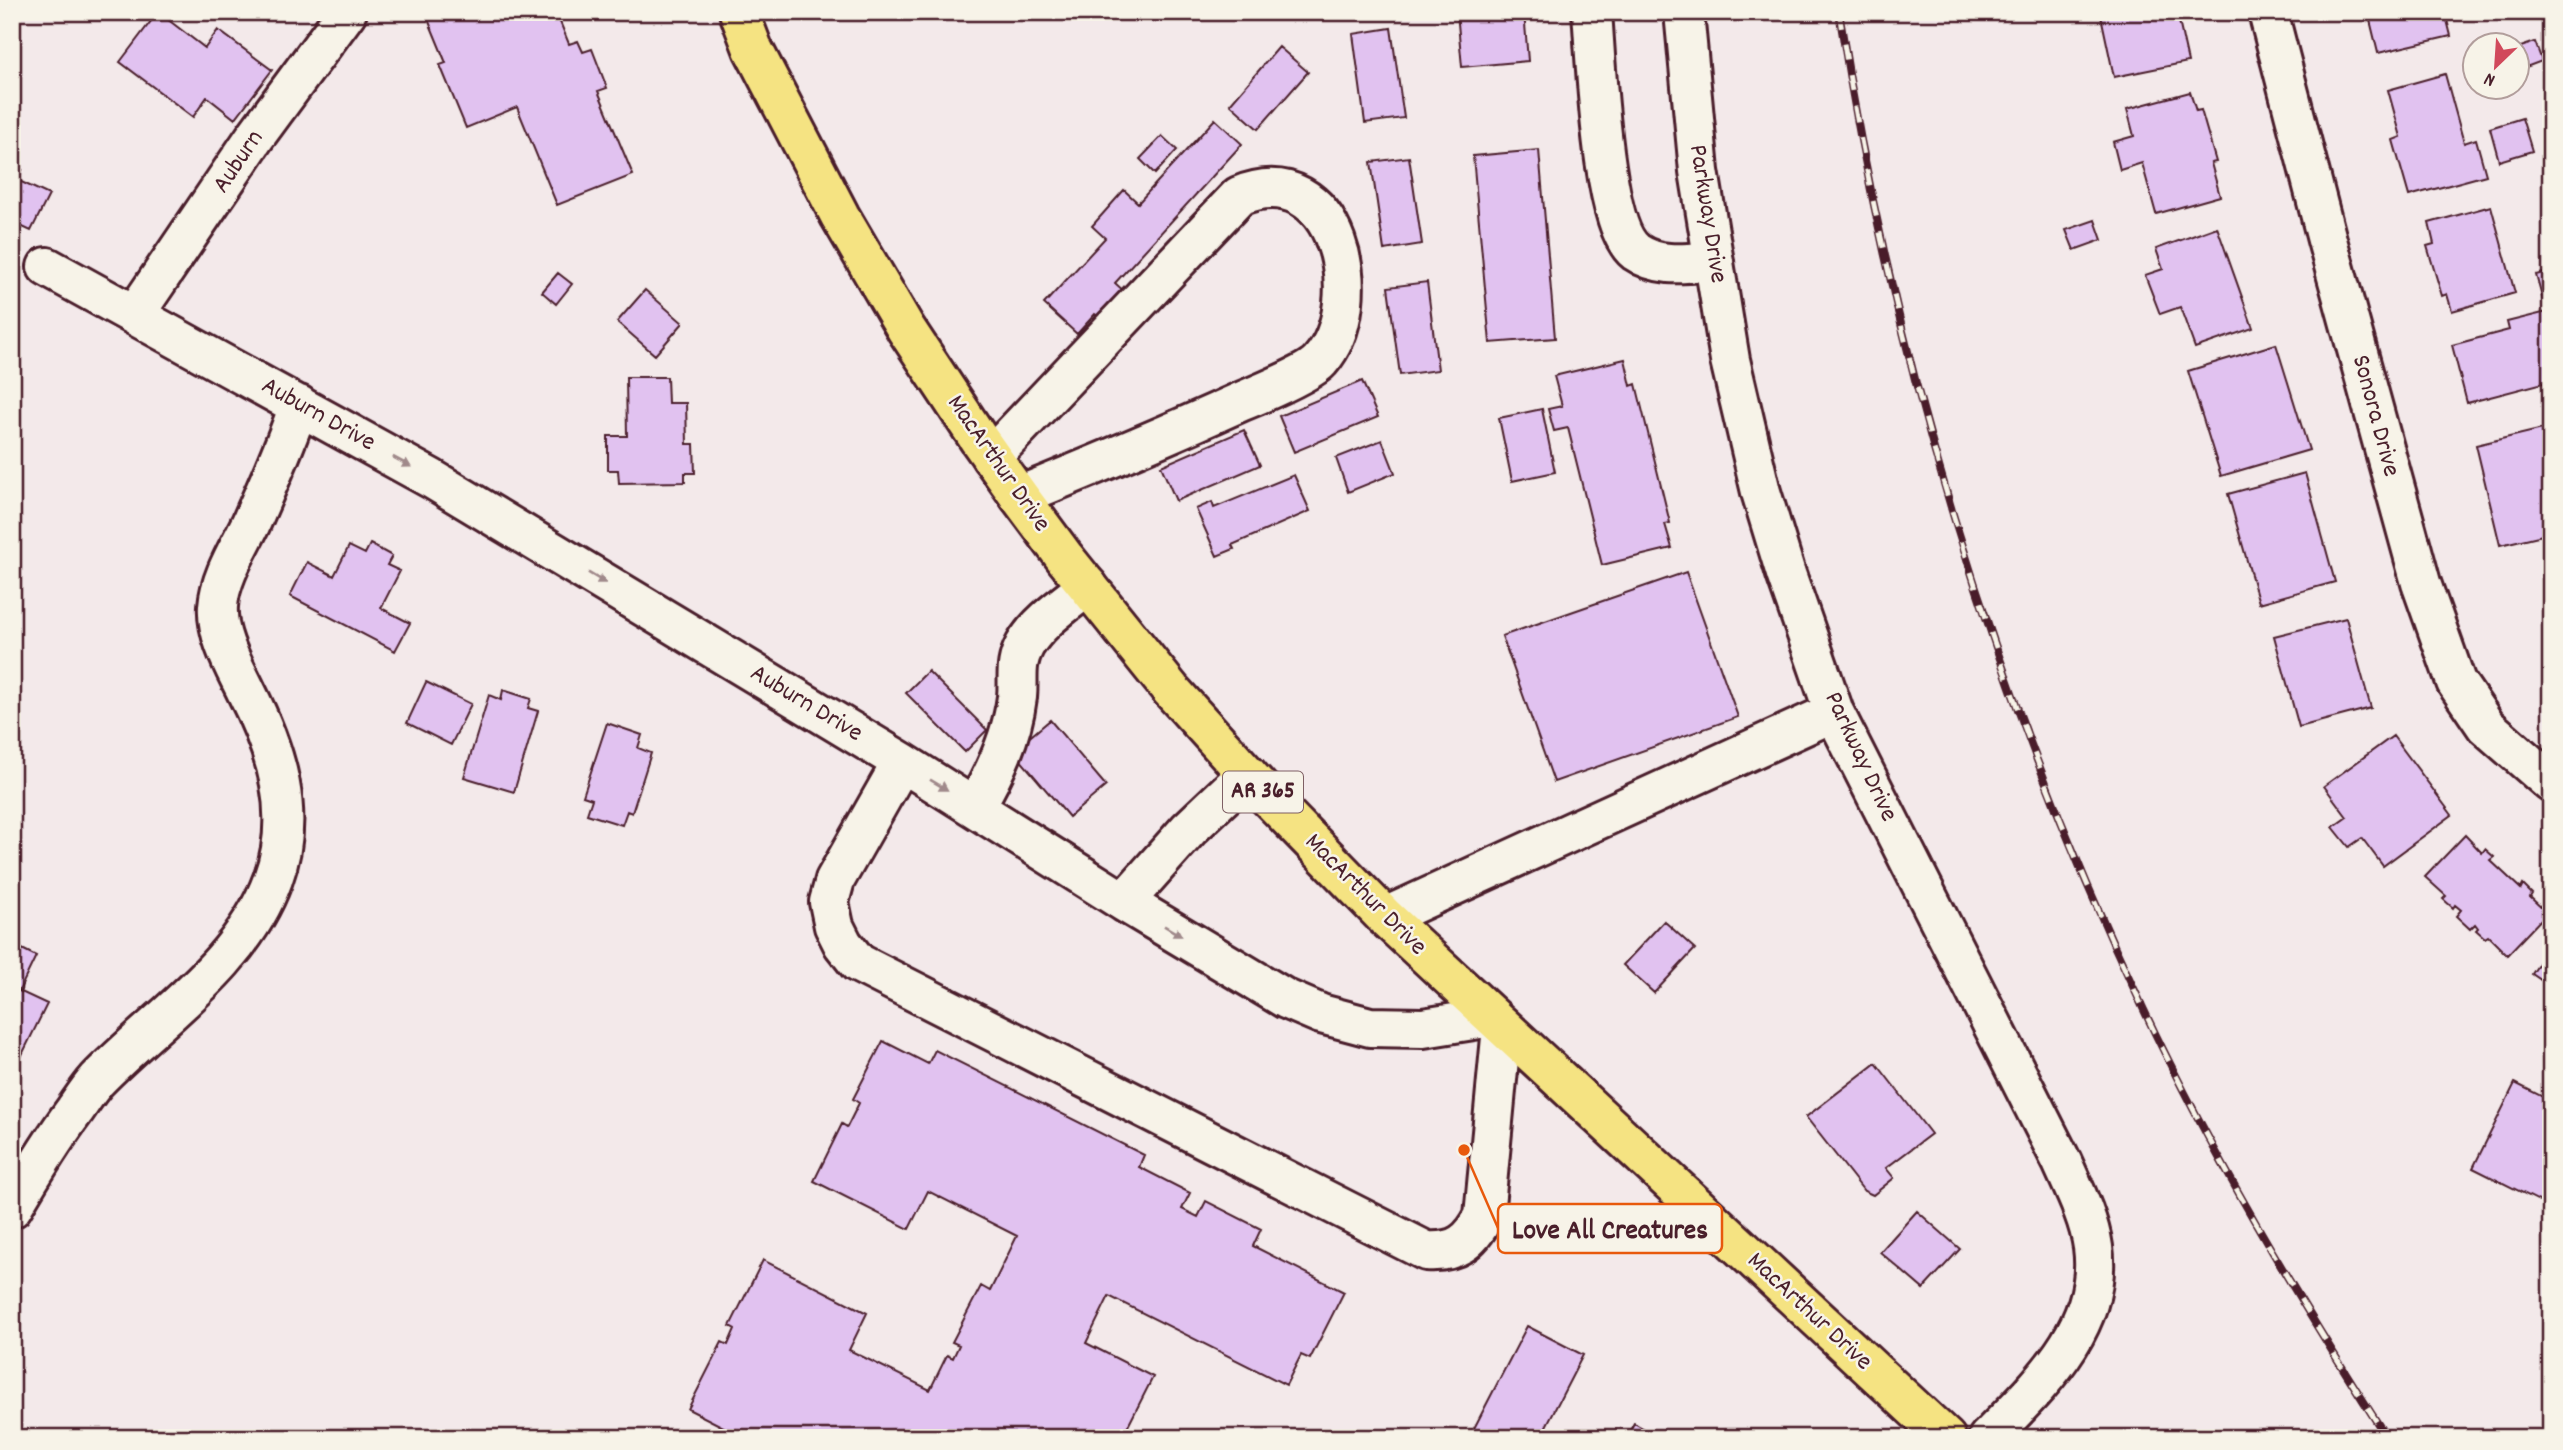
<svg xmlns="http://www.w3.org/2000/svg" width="2563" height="1450" font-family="Dekko,sans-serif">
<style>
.building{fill:#e1c2f0;stroke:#4a1f2b;stroke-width:2}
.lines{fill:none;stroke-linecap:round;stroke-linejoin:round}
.minor-casing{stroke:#4a1f2b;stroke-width:44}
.major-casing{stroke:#4a1f2b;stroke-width:44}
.minor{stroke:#f7f3e8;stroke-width:38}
.major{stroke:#f5e382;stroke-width:38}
.rail-casing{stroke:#4a1f2b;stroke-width:8}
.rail{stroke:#f7f3e8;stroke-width:5;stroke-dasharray:16;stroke-linecap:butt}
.oneway{fill:#a0898a}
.labels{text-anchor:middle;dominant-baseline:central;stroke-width:5;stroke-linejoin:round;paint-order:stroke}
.shield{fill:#f7f3e8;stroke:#7e5f64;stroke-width:2}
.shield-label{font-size:24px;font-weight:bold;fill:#4a1f2b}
.street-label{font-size:26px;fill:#4a1f2b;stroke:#f7f3e8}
.leader{fill:none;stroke:#e8590c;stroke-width:2.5}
.callout-dot{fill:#e8590c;stroke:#f7f3e8;stroke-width:2.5}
.callout{fill:#f7f3e8;stroke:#e8590c;stroke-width:2.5}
.callout-label{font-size:28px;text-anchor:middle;font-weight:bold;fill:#4a1f2b}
</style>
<rect width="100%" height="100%" fill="#f3e9ea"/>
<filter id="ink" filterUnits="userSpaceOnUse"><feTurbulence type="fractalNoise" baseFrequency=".0143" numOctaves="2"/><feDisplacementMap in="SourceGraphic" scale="14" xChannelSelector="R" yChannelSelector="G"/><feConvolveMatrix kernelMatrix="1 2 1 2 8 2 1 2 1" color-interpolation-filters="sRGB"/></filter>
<g filter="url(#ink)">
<path class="building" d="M158 12 205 48 218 30 272 70 235 119 207 97 193 117 120 62Z
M425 12H556L569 44 578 41 583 52 592 49 607 88 598 91 633 175 557 205 517 107 466 128 440 65 446 63Z
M1457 12H1524L1528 61 1462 67Z
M2115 12H2177L2188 62 2114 77 2101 16Z
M2368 12H2445L2451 36 2378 53Z
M1391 28 1404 118 1365 123 1353 34Z
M2535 42 2542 61 2518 70V48Z
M1279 47 1308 72 1258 129 1230 104Z
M2445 74 2464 143 2476 139 2486 175 2409 196 2393 140 2401 137 2388 90Z
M2190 92 2196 111 2201 110 2216 162 2211 163 2220 196 2156 214 2142 163 2120 170 2113 142 2134 136 2127 109Z
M2522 118 2532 151 2499 161 2490 128Z
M1215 119 1242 144 1115 283 1126 293 1102 319 1095 314 1077 334 1044 304 1105 238 1092 226 1124 190 1138 203Z
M1162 136 1177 150 1155 174 1140 159Z
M1539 150 1555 338 1490 343 1473 156Z
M1409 157 1422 244 1384 250 1371 162Z
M12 166 22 170 17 180 49 195 31 231 12 222Z
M2491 206 2515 293 2452 311 2447 294 2442 296 2427 246 2434 244 2429 223Z
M2095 220 2102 240 2074 250 2066 230Z
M2217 227 2253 328 2195 348 2180 307 2160 314 2145 275 2163 269 2156 249Z
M2551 271V299L2543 301 2536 275Z
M558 273 572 284 556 304 542 292Z
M1427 282 1438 370 1400 375 1388 287Z
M645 290 683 323 655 355 617 322Z
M2551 311V381L2467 403 2452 345 2509 330 2507 322Z
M2276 344 2309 450 2221 476 2188 371Z
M1625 359 1631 386 1636 384 1670 523 1665 524 1672 548 1602 565 1568 428 1554 431 1548 409 1562 406 1554 376Z
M626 377H667L668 403H686L687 444H694L695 473H685V482L619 483 618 470H608V436H627Z
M1362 381 1378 417 1294 452 1279 416Z
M1542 409 1555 472 1512 481 1499 418Z
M2551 427V533L2500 545 2476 445Z
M1244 430 1260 465 1176 501 1161 466Z
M1382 440 1395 473 1348 492 1336 458Z
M2305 473 2335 582 2259 603 2228 494Z
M1294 475 1310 511 1232 545 1234 549 1217 556 1196 509 1212 502 1214 508Z
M370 544 392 556 387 565 400 571 381 608 410 623 395 651 290 596 307 562 334 576 349 546 365 554Z
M1686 572 1738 717 1554 782 1502 636Z
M2346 618 2371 708 2299 727 2274 636Z
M928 671 987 730 965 752 906 693Z
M426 682 471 704 451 745 407 723Z
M503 690 531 699 528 708 538 711 514 792 464 777 489 695 501 700Z
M1050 720 1106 786 1069 817 1013 751Z
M607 723 642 735 638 748 651 753 632 813 627 811 622 825 587 814 592 799 583 796Z
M2393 736 2452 815 2383 866 2362 838 2349 847 2333 827 2347 817 2324 786Z
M2465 835 2482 853 2485 849 2494 857 2490 860 2521 889 2523 885 2532 894 2530 897 2547 913 2507 955 2488 936 2485 938 2476 930 2478 928 2475 924 2470 929 2456 916 2461 910 2455 905 2453 908 2443 899 2446 896 2425 877Z
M1664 921 1695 949 1654 993 1623 965Z
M12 944 36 956 19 991 47 1004 12 1075Z
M2551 945V987L2532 974Z
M883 1041 928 1064 935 1050 1144 1155 1139 1167 1190 1193 1182 1209 1198 1217 1206 1201 1261 1229 1253 1246 1344 1292 1310 1359 1301 1355 1286 1385 1109 1296 1086 1343 1153 1377 1122 1438H745L688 1409 722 1342 728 1345 735 1329 730 1326 763 1260 867 1313 849 1350 930 1390 947 1355 953 1358 959 1345 952 1342 981 1286 990 1291 1017 1236 928 1191 909 1229 814 1181 842 1124 847 1127 859 1103 853 1099Z
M1876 1063 1931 1134 1886 1168 1894 1178 1873 1195 1864 1191 1806 1117Z
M2515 1083 2551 1101V1207L2473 1168Z
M1917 1211 1960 1249 1923 1289 1880 1252Z
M1527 1326 1583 1355 1540 1438H1469Z
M1634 1423 1653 1434 1651 1438H1626Z"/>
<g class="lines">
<defs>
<path id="minor" d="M1592 12C1596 59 1601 226 1636 252 1659 268 1687 263 1714 261
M1684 12 1699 171 1730 360 1761 492 1786 574 1834 712 2062 1162C2074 1189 2089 1218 2093 1247 2104 1327 2038 1386 1988 1438
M2268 12 2327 240 2421 583 2456 682 2486 726 2551 783
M47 267 432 479 902 762 1124 902 1286 999 1321 1014 1370 1027 1423 1028 1492 1017
M135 314 255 137 347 12
M991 457 1239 196C1338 155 1371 303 1320 361 1310 373 1257 395 1240 402 1167 435 1093 466 1019 496
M902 762 835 880 829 902 834 926 843 944 858 963 1426 1251C1456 1253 1471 1242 1484 1216L1502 1027
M975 807C995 773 1012 737 1017 697 1019 677 1014 665 1025 645 1039 621 1067 603 1088 586
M1124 902 1189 829 1247 774
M1385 917 1834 712
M12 1208C32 1174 52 1141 75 1110 82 1100 89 1089 97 1080 158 1017 242 965 273 879 297 814 276 750 246 691 234 666 216 635 218 606 220 577 239 548 251 523 268 484 286 445 299 405"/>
<path id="major" d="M739 12 753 49 840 216 906 329 980 441 1019 496 1065 558 1171 690 1266 795 1385 917 1946 1438"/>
</defs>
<use href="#minor" class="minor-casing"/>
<use href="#major" class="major-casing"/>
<use href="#minor" class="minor"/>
<use href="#major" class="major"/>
<defs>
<path id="rail" d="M1839 12C1891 352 1995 697 2143 1008 2213 1157 2298 1299 2387 1438"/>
</defs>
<use href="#rail" class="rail-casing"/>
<use href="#rail" class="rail"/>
</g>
<defs><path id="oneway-solid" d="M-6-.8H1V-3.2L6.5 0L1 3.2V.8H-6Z" transform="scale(1.75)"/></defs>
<g class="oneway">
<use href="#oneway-solid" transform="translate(402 462) rotate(29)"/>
<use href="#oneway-solid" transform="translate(597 578) rotate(31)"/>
<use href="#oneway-solid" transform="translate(939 785) rotate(31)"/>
<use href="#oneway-solid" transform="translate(1173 931) rotate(31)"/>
</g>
</g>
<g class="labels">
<rect class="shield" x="1223" y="771.5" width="80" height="41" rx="5"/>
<g class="shield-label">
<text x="1263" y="792">AR 365</text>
</g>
<g class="street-label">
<text transform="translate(239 162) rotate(-56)">Auburn</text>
<text transform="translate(1707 214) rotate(81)">Parkway Drive</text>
<text transform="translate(318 415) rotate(29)">Auburn Drive</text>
<text transform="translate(2375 416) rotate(75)">Sonora Drive</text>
<text transform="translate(998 464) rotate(55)">MacArthur Drive</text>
<text transform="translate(806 704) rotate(31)">Auburn Drive</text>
<text transform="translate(1860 757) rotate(65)">Parkway Drive</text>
<text transform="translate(1365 895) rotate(45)">MacArthur Drive</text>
<text transform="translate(1809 1312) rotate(43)">MacArthur Drive</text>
</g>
</g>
<path class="leader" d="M1464 1150L1498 1228"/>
<circle class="callout-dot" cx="1464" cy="1150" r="7"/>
<rect class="callout" x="1498" y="1204" width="224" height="49" rx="7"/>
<g class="callout-label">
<text x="1610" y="1238">Love All Creatures</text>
</g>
<rect width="2563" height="1450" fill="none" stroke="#f7f3e8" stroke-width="42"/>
<rect x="21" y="21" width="2521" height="1408" fill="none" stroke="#4a1f2b" stroke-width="2.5" filter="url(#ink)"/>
<g transform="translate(2496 66) rotate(205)"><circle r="33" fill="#f7f3e8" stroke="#b29e9c" stroke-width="2"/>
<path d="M0-5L12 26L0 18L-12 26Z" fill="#d1495b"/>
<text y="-10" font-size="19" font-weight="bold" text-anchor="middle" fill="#4a1f2b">N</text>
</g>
</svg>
